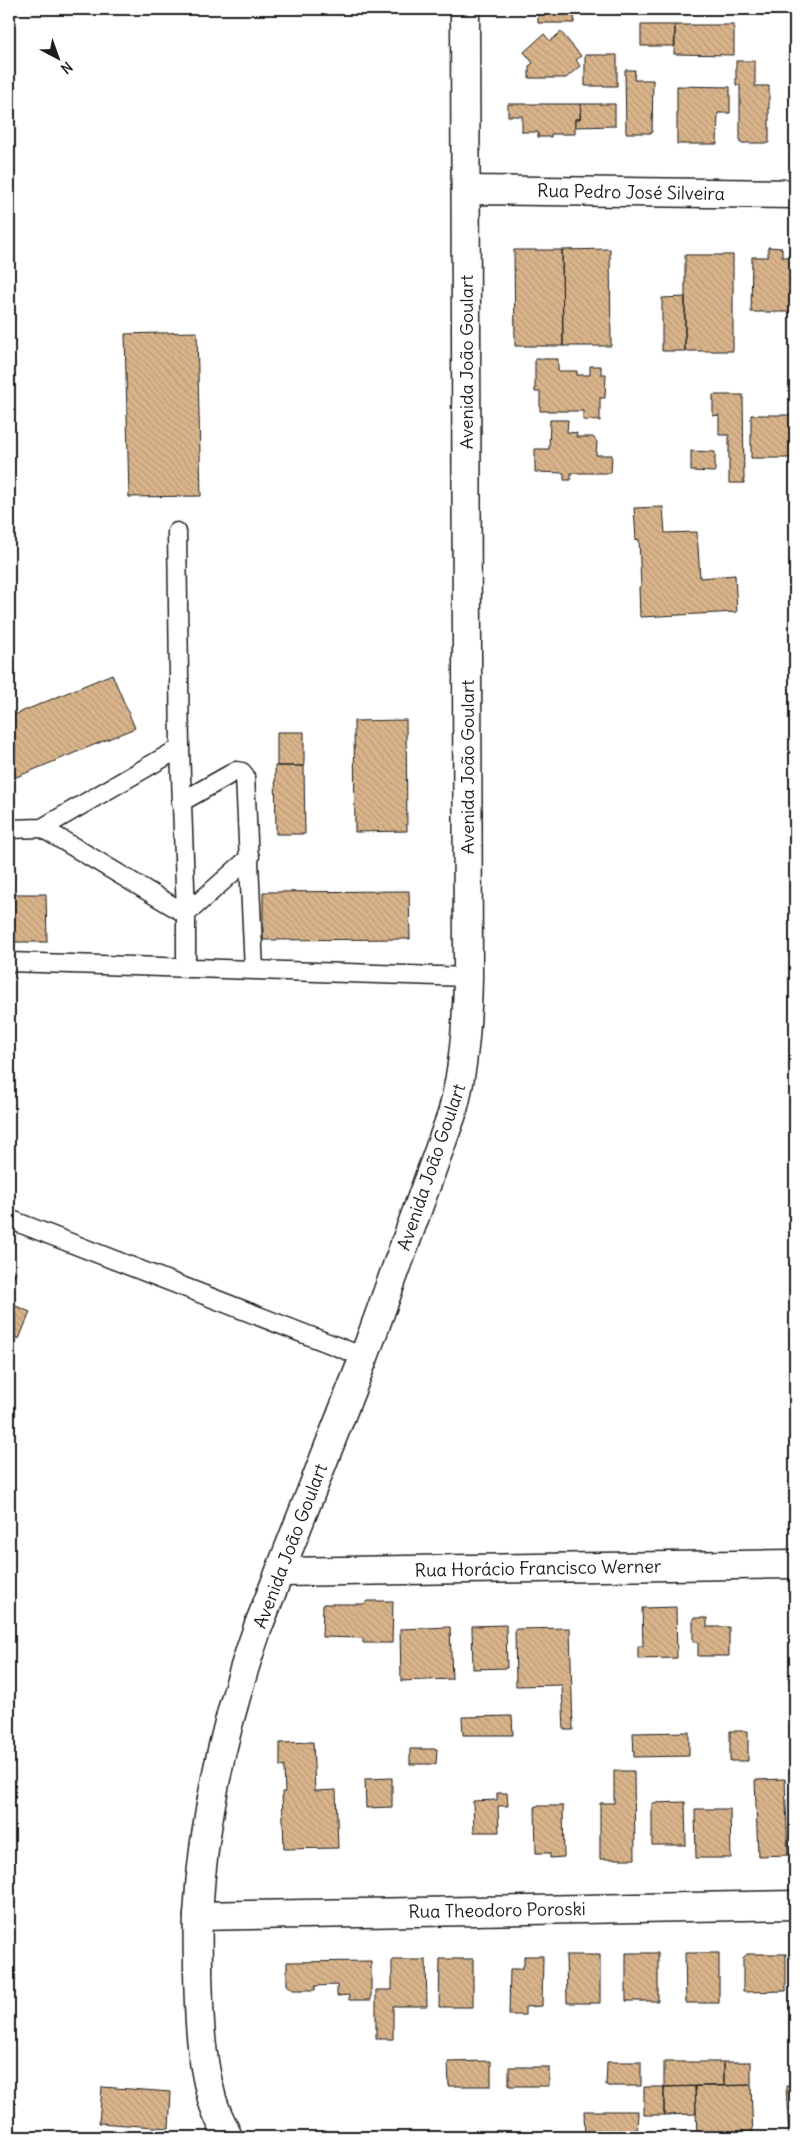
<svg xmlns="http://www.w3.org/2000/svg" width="804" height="2146" font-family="Delius,sans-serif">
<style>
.building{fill:url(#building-back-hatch);stroke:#1c1c1c}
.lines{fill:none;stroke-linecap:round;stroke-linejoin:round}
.lane-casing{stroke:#1c1c1c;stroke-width:21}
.street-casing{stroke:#1c1c1c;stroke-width:31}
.secondary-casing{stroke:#1c1c1c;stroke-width:31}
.lane{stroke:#fff;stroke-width:18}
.street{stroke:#fff;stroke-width:28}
.secondary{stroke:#fff;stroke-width:28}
.labels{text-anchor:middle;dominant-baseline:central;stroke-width:4;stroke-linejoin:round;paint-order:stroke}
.street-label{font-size:18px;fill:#1c1c1c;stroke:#fff}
</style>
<defs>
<pattern id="building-back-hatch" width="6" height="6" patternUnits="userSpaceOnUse" patternTransform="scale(1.25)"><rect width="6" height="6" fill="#d9b48b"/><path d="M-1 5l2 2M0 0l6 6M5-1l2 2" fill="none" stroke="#ba9a77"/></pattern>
</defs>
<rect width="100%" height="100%" fill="#fff"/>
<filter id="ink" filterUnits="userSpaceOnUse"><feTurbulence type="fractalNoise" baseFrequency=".02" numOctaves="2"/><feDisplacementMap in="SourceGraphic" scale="10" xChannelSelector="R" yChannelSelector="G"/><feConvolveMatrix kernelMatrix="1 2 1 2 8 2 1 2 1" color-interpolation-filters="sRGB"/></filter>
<g filter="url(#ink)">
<path class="building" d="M538 9H575L574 23H538Z
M659 9H677V13L659 12Z
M708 9H769V10Z
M641 25H675V46H641Z
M675 25H734V55L674 54Z
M561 32 581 56 576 60 580 66 566 78H529V66L533 63 524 52 544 34 550 41Z
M585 55H617V86H585Z
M736 61H755V86H769V143H740V85H736Z
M625 70H635L634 80H653L652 133H626Z
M677 86 730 87V113H718L717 144H677Z
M508 104H581L580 119H575V134H551V137H538V132H522V116H508Z
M581 104H615V126L575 127V119H580Z
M768 247 782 248V257H795V312H751L752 257H768Z
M610 249 611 346H563L562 250Z
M514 250H562L563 346H515Z
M685 255H733V351H685Z
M685 297V351H662V298Z
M197 332 201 496 129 497 125 334Z
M535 359H558V371H577V375H590V366H601V374H606L605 398H600V421L583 420V411H540V392H535Z
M713 395H743L744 483H729V435H719V415L713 416Z
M751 415H795V458H751Z
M550 420H568L567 432 577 433 576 437H593L597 442 596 455H612L611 473H571V480H564V473L535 472V449H549Z
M691 451 715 452V472L691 471Z
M663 507 665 533 697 532 700 578 735 575 737 612 640 617 639 587H641L639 539 636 540 634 508Z
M112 674 135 728 9 780V717Z
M406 720 407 831 355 832 354 721Z
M277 732H304V766H277Z
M275 766H304L305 834H276Z
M409 891 410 939 263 940V892Z
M9 894H46L47 942H9Z
M9 1268 16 1271 9 1289Z
M9 1303 30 1312 19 1339 9 1334Z
M367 1601H393L392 1643H363V1638L322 1637 323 1604H364Z
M676 1607 677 1658 638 1659V1646H643L642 1608Z
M693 1618H707V1627H729V1656H698V1642H693Z
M506 1625 507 1668 473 1669 472 1626Z
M450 1627 452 1679 401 1681 400 1629Z
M570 1628 573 1730H564L562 1685 516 1686 515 1629Z
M512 1716 513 1735H463L462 1717Z
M730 1731H748V1761H730Z
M689 1732V1756L634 1757 633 1733Z
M313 1742 315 1791 336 1790 338 1848 284 1849 282 1792H285L284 1766 280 1767V1743Z
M410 1749H437L436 1764H410Z
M614 1771H634L635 1859H600V1803H614Z
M392 1778V1807L366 1808 365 1779Z
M785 1779 788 1855 758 1856 755 1780Z
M497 1793H507L508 1806H498L499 1832H474L473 1801 497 1800Z
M685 1802 686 1845H652V1803Z
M535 1806H563L564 1857 550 1858V1853H536Z
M695 1809H730L731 1858H696Z
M626 1953H658V2001H626Z
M685 1953H719V2003H686Z
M747 1954H786V1991L743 1992V1958Z
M792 1954H795V2016H792Z
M566 1955H600V2003H567Z
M524 1956H543L542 2006 525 2007V2015H509L510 1969H521L524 1965Z
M440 1959H473V2007H439Z
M392 1960H426L427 2006H393V2039H376V1990H392Z
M371 1961V2000H349V1995L337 1996V1985L315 1986V1990H293L287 1985V1962Z
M491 2061V2086H449L448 2062Z
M607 2062H641V2086H606Z
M664 2062H724V2086L664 2087Z
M724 2062H751V2085L724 2086Z
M509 2067H549V2086H509Z
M751 2085 753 2137H697L695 2086Z
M695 2086 696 2114 664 2115V2087Z
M786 2086H795V2137H789Z
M102 2087 171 2092 169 2128 99 2123Z
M644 2087H664V2115H644Z
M584 2111H638L637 2137H585Z"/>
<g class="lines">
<defs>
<path id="lane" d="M177 532 180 748 186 914V968
M181 802 236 771 242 772 245 776 254 970
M42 828 186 914 250 857
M9 829 42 828 180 748
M9 962 468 977
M9 1219 364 1357"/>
<path id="street" d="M466 190 795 194
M281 1572 795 1564
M198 1916 795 1905"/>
<path id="secondary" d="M228 2137C222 2124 214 2109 211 2095 200 2055 199 2013 198 1971 198 1953 197 1933 198 1915 203 1817 226 1719 258 1627L364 1357 452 1114C464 1069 467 1024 468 977L465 9"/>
</defs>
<use href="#lane" class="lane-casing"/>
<use href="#street" class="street-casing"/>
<use href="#secondary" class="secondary-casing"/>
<use href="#lane" class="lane"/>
<use href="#street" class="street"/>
<use href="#secondary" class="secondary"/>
</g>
</g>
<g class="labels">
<g class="street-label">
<text transform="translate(631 192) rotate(1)">Rua Pedro José Silveira</text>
<text transform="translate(466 362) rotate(-90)">Avenida João Goulart</text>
<text transform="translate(467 767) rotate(-90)">Avenida João Goulart</text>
<text transform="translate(431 1167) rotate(-71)">Avenida João Goulart</text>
<text transform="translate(290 1546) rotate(-69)">Avenida João Goulart</text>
<text transform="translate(538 1568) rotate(-1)">Rua Horácio Francisco Werner</text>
<text transform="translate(497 1910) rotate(-1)">Rua Theodoro Poroski</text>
</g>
</g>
<rect width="804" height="2146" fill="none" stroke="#fff" stroke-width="30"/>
<rect x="15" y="15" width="774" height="2116" fill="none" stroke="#1c1c1c" stroke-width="2" filter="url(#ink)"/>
<g transform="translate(58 58) rotate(139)" stroke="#ffffff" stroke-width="4" paint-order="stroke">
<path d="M0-4L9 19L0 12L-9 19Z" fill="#1c1c1c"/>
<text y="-8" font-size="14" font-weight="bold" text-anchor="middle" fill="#1c1c1c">N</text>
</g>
</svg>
